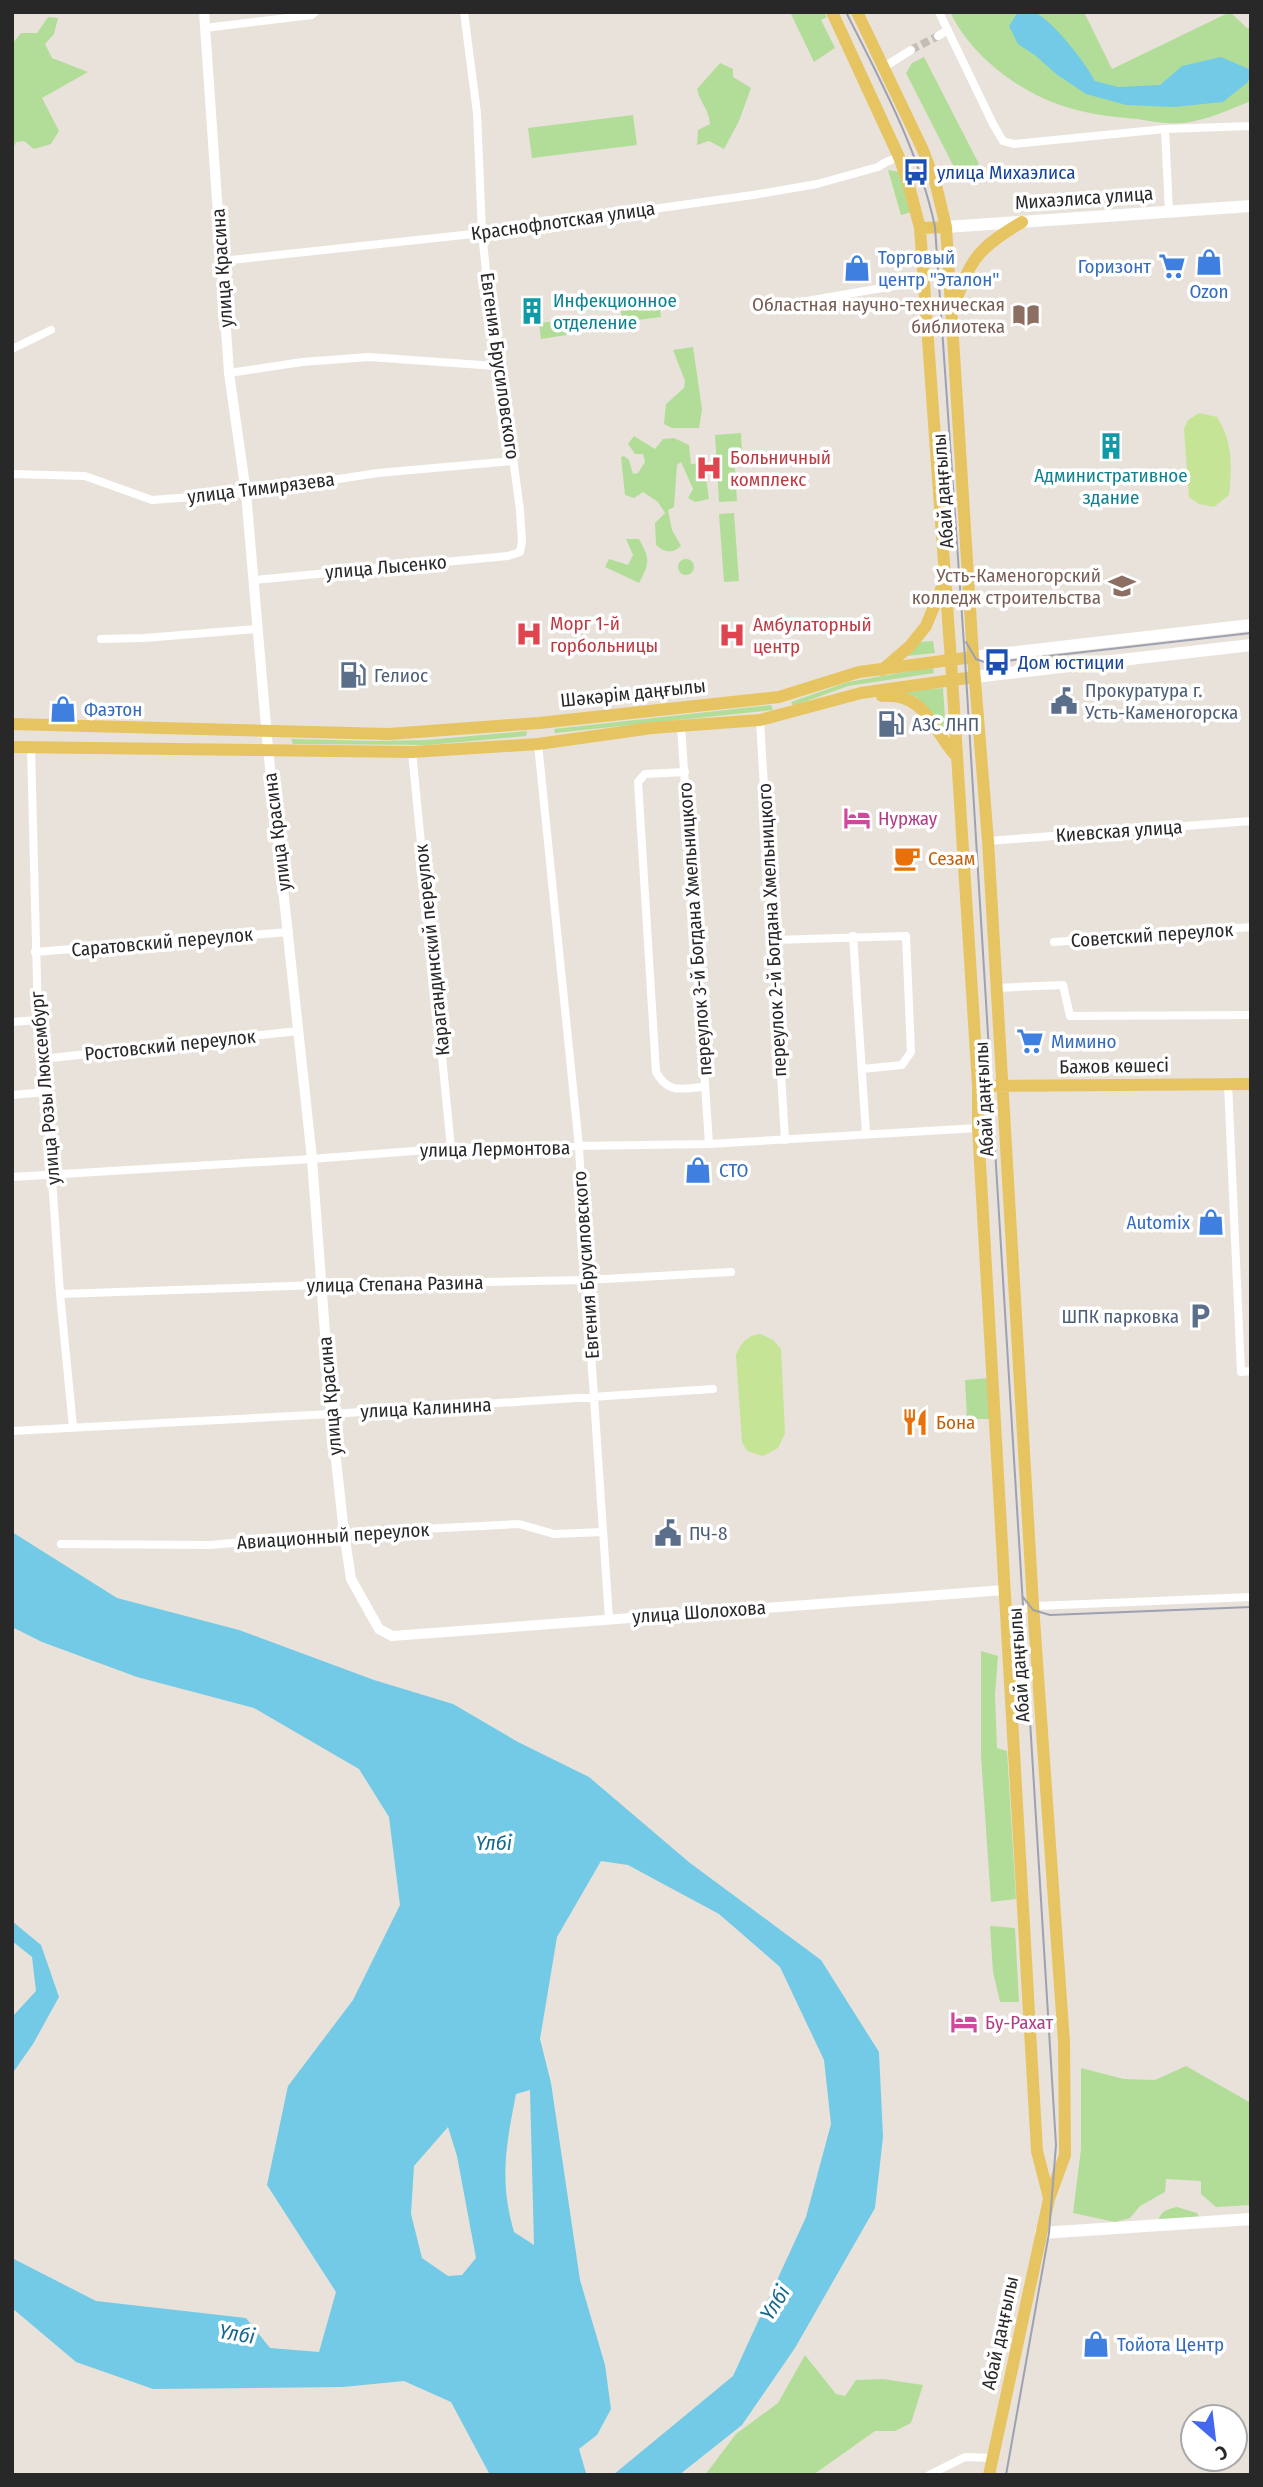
<svg xmlns="http://www.w3.org/2000/svg" width="1263" height="2487" font-family="'Fira Sans Condensed',sans-serif">
<style>
.green{fill:#b2dd99}
.pitch{fill:#c5e496}
.water{fill:#73cae6;fill-rule:evenodd}
.lines{fill:none;stroke-linecap:round;stroke-linejoin:round}
.minor-tunnel{stroke:#c2bdb6;stroke-width:8;stroke-dasharray:8 4;stroke-linecap:butt}
.minor{stroke:#fff;stroke-width:8}
.tertiary{stroke:#fff;stroke-width:10}
.secondary{stroke:#fff;stroke-width:12}
.primary{stroke:#e7c462;stroke-width:12}
.tram{stroke:#9da1b1;stroke-width:2}
.labels{text-anchor:middle;dominant-baseline:central;stroke-width:7;stroke-linejoin:round;paint-order:stroke}
.transit-label{font-size:19px;fill:#164399;stroke:#fff;text-anchor:start}
.street-label{font-size:19px;fill:#282828;stroke:#fff}
.shop-label{font-size:19px;fill:#366cbe;stroke:#fff;text-anchor:start}
.culture-label{font-size:19px;fill:#0d838f;stroke:#fff;text-anchor:start}
.education-label{font-size:19px;fill:#785e54;stroke:#fff;text-anchor:end}
.health-label{font-size:19px;fill:#be3a42;stroke:#fff;text-anchor:start}
.service-label{font-size:19px;fill:#4e5e75;stroke:#fff;text-anchor:start}
.hotel-label{font-size:19px;fill:#b23c85;stroke:#fff;text-anchor:start}
.food-label{font-size:19px;fill:#c56008;stroke:#fff;text-anchor:start}
.water-label{font-size:21px;font-style:italic;fill:#16688e;stroke:#fff}
</style>
<rect width="100%" height="100%" fill="#e9e2da"/>
<path class="green" d="M790 12H824L827 17 821 20 835 48 814 62Z
M950 12H1084L1112 69 1230 12 1247 28H1251V101C1233 108 1214 117 1195 121 1177 126 1155 122 1137 119 1116 117 1093 115 1073 109 1024 96 972 58 950 12Z
M48 17 58 18 54 34 45 44 52 58 88 72 42 98 59 131 51 144 34 149 24 141 16 142 12 152V44L21 33H37Z
M924 57 979 164 958 175 906 73 912 63Z
M720 63 733 69V77L751 88 739 121 724 149 709 141 697 145 698 130 710 124C709 109 700 103 697 89Z
M633 115 637 145 532 158 528 128Z
M888 170 900 172 912 212 901 215Z
M660 307 661 317 622 322 621 311Z
M571 319 573 334 541 339 539 323Z
M693 347 702 409 699 428H672L664 424 666 404 684 388 685 381 673 350Z
M741 433 742 454 734 455 737 501 719 502 715 435Z
M634 436 655 449 663 439 674 438 689 445 691 464 704 463 709 499 695 502 688 498 693 489 681 462 677 465 674 507 668 510 672 530 681 546C672 554 665 553 656 545L655 523 665 513 658 502 643 492 634 498 625 495 621 457 624 456 629 460 633 474 638 473 645 462 643 454H635L628 444Z
M734 513 739 581 724 582 719 514Z
M626 539H639C650 559 650 562 639 583L605 567 609 559 628 565 633 555Z
M678 567a8 8 0 1 1 16 0a8 8 0 1 1-16 0Z
M933 641 935 653 907 656 920 642Z
M933 667 934 673 848 686 793 706 791 702 848 682Z
M943 688 946 734 921 702 916 697 901 692Z
M771 705 773 710 555 733 554 729Z
M527 731 526 736 428 745 293 744 291 739 374 741 427 740Z
M990 1378 991 1419H967L965 1380Z
M981 1651 998 1656 995 1695 997 1748 1007 1751 1016 1899 991 1902 981 1756Z
M990 1926 1015 1928 1019 2002H1000L993 1972Z
M1186 2066 1251 2103V2205L1216 2207 1201 2194V2181L1166 2179 1165 2192 1140 2206 1130 2218 1115 2222 1073 2213 1081 2149V2068L1124 2079 1155 2080Z
M1177 2207 1197 2213 1202 2222 1157 2225C1160 2212 1164 2210 1177 2207Z
M805 2355 836 2394 845 2396 856 2380 883 2379 923 2385 911 2423 895 2431H875L813 2475H705L736 2434 778 2403Z"/>
<path class="pitch" d="M1199 413 1217 417C1233 442 1232 466 1229 495L1214 507 1199 504 1189 497 1184 429 1188 420Z
M761 1334 773 1340 781 1349 785 1433 778 1448 763 1456 747 1451 742 1442 736 1355C741 1343 747 1335 761 1334Z"/>
<path class="water" d="M1018 12C1023 12 1030 11 1035 13 1052 19 1087 65 1095 81L1118 87 1160 85 1182 66 1221 57 1251 70 1248 82 1223 102 1174 107 1126 105 1086 94 1056 74 1036 56 1018 44 1009 26Z
M12 1532 117 1598 239 1630 374 1680 453 1704 518 1742 589 1777 690 1863 821 1960 879 2052 883 2137 875 2208 795 2348 742 2425 679 2475H613L733 2376 806 2217 831 2124 824 2060 780 1967 719 1914 628 1865 601 1861 557 1937 540 2039 551 2083 580 2280 605 2365 611 2409 597 2435 579 2449 586 2473 589 2475H490L451 2402 404 2381 343 2387 153 2389 76 2362 12 2308V2258L96 2301 246 2318 270 2348 319 2352 336 2292 267 2185 288 2086 353 2000 400 1905 389 1817 359 1769 254 1708 137 1677 42 1642 12 1627ZM530 2090 534 2245 514 2232C499 2180 506 2146 516 2094ZM448 2127 457 2156 476 2258 462 2275 448 2276 422 2258 411 2214 414 2166Z
M12 1921 41 1945 59 1997 33 2044 12 2074V2017L36 1991 32 1957 12 1941Z"/>
<g class="lines">
<path class="minor-tunnel" d="M911 50 938 36"/>
<path class="minor" d="M939 12 993 124 1003 141 1014 144 1165 129 1251 126
M205 28 312 15 315 12
M938 36 948 30
M884 67 911 50
M1165 129 1169 212
M222 261 482 233 753 195 817 184 878 167 886 162 899 157
M795 303 923 281
M12 349 51 330
M229 373 302 362 369 357 496 366
M12 474 85 476 152 500 246 493 378 473 512 461
M253 580 508 556 520 552 522 541 520 510 510 436 496 366 482 233 477 113 464 12
M101 639 144 638 257 629
M760 720 785 1140
M681 726 709 1144
M538 744 579 1147 586 1280 609 1619
M31 748 38 1020 46 1092 60 1294 73 1427
M412 752 451 1148
M685 772 645 774 638 782 656 1072C669 1095 682 1088 704 1087
M988 841 1251 821
M853 936 866 1134
M773 940 906 936 911 1052 902 1065 862 1069
M1054 942 1251 927
M35 952 289 932
M996 988 1063 985 1070 1016 1251 1015
M12 1022 38 1020
M42 1059 298 1031
M1228 1084 1241 1372 1251 1371
M12 1095 46 1092
M12 1177 312 1159 451 1148 709 1144 978 1128
M60 1294 321 1285 586 1280 731 1272
M12 1431 331 1414 713 1389
M61 1544 210 1545 344 1533 519 1524 554 1534 603 1532
M1007 1613 1036 1606 1251 1597
M929 2475 965 2457 992 2458"/>
<path class="tertiary" d="M204 12 229 373 246 493 268 749 312 1159 331 1414 344 1533 351 1579 379 1629 392 1636 1005 1590"/>
<path class="secondary" d="M946 227 1251 206
M973 657 1251 625
M974 677 1251 645
M1041 2233 1251 2219"/>
<path class="primary" d="M832 12 899 157 908 182 920 228 951 661 978 1086V1128L1037 2151 1049 2198
M857 12 923 150 936 185 946 227 973 656 988 841 1033 1605 1064 2042 1065 2155 1049 2199 989 2475
M920 228 946 227
M954 307C970 259 978 248 1022 222
M882 670 910 646 926 626 944 582
M882 696C927 693 931 729 957 757
M12 724 389 734 539 723 779 697 859 672 973 657
M12 747 412 752 538 744 652 728 760 720 861 693 974 677
M978 1086 1251 1084"/>
<path class="tram" d="M846 12C881 82 919 151 935 227L965 659 1056 2145 1049 2233 1006 2475
M966 642 976 659 987 663 997 662 1251 633
M1023 1597 1033 1610 1050 1615 1251 1607"/>
</g>
<defs>
<symbol id="bus-bare" viewBox="-9 -9 18 18"><path d="M-5-6H5V4H4V6H2V4H-2V6H-4V4H-5ZM-3.5-4V0h7V-4ZM-3.5 1.2v1.5H-2V1.2ZM2 1.2v1.5H3.5V1.2Z" fill="#1a4fb4" stroke="#fff" stroke-width="2.5" paint-order="stroke"/></symbol>
<symbol id="shop-bare" viewBox="-9 -9 18 18"><path d="M-5-2.5h2.3a2.7 3.5 0 0 1 5.4 0H5L5.5 6h-11ZM-1.5-2.5h3a1.5 2.3 0 0 0-3 0Z" fill="#3f7fe0" stroke="#fff" stroke-width="2.5" paint-order="stroke"/></symbol>
<symbol id="supermarket-bare" viewBox="-9 -9 18 18"><path d="M-6-5.5h2.5l.6 2H6L4.5 2H-2.5L-4.4-4H-6ZM-1.5 3.2a1.3 1.3 0 1 0 .1 0ZM3 3.2a1.3 1.3 0 1 0 .1 0Z" fill="#3f7fe0" stroke="#fff" stroke-width="2.5" paint-order="stroke"/></symbol>
<symbol id="building-bare" viewBox="-9 -9 18 18"><path d="M-4-6H4V6H1V3H-1V6H-4ZM-2.5-4.3h1.7v1.8h-1.7ZM.8-4.3h1.7v1.8H.8ZM-2.5-1h1.7V.8h-1.7ZM.8-1h1.7V.8H.8Z" fill="#0f9aa8" stroke="#fff" stroke-width="2.5" paint-order="stroke"/></symbol>
<symbol id="library-bare" viewBox="-9 -9 18 18"><path d="M-6-4Q-3-5.5-.7-3.5V5Q-3 3-6 4ZM6-4Q3-5.5 .7-3.5V5Q3 3 6 4Z" fill="#8d6e63" stroke="#fff" stroke-width="2.5" paint-order="stroke"/></symbol>
<symbol id="hospital-bare" viewBox="-9 -9 18 18"><path d="M-5-5h3v3.5h4V-5h3V5h-3V1.5h-4V5h-3Z" fill="#e0444e" stroke="#fff" stroke-width="2.5" paint-order="stroke"/></symbol>
<symbol id="university-bare" viewBox="-9 -9 18 18"><path d="M0-5L7-2L0 1L-7-2ZM-4 1L0 2.5L4 1V4Q0 6-4 4Z" fill="#8d6e63" stroke="#fff" stroke-width="2.5" paint-order="stroke"/></symbol>
<symbol id="fuel-bare" viewBox="-9 -9 18 18"><path d="M-5.5-6h7V0h2V4h1.3V-2.5L3-4.5l.8-.8L6-3V5H2.5V1h-1V6h-7ZM-4.2-4.7v3.2H.2V-4.7Z" fill="#5c6f8a" stroke="#fff" stroke-width="2.5" paint-order="stroke"/></symbol>
<symbol id="civic-bare" viewBox="-9 -9 18 18"><path d="M-.6-6.5H3V-4.5H.6V-3L4-1V1h2V6H-6V1h2V-1L-.6-3ZM-1.2 2.5V6h2.4V2.5Z" fill="#5c6f8a" stroke="#fff" stroke-width="2.5" paint-order="stroke"/></symbol>
<symbol id="hotel-bare" viewBox="-9 -9 18 18"><path d="M-6-4.5h1.5V1H6V5H4.5V3h-9V5H-6ZM-4 0a1.8 1.8 0 1 1 3.6 0ZM.5 0V-2.5h3Q6-2.5 6 0Z" fill="#d1479c" stroke="#fff" stroke-width="2.5" paint-order="stroke"/></symbol>
<symbol id="cafe-bare" viewBox="-9 -9 18 18"><path d="M-5.5-4.5H6V0H3Q3 3.5 0 3.5H-2.5Q-5.5 3.5-5.5 0ZM3-3.2v2h1.7v-2ZM-6 4.5H4V6H-6Z" fill="#e8710a" stroke="#fff" stroke-width="2.5" paint-order="stroke"/></symbol>
<symbol id="parking-bare" viewBox="-9 -9 18 18"><path d="M-3.5-5.5H1a3.5 3.5 0 0 1 0 7H-1V5.5H-3.5ZM-1-3.4V-.6H.8a1.4 1.4 0 0 0 0-2.8Z" fill="#5c6f8a" stroke="#fff" stroke-width="2.5" paint-order="stroke"/></symbol>
<symbol id="restaurant-bare" viewBox="-9 -9 18 18"><path d="M-5-6h1v4h1v-4h1v4h1v-4h1v5L-1.5 .5V6h-2V.5L-5-1ZM5-6V6H3V1.5H1.5Q1.5-4 5-6Z" fill="#e8710a" stroke="#fff" stroke-width="2.5" paint-order="stroke"/></symbol>
</defs>
<g fill-rule="evenodd">
<use href="#bus-bare" x="897" y="153" width="38" height="38"/>
<use href="#shop-bare" x="1190" y="243" width="38" height="38"/>
<use href="#supermarket-bare" x="1153" y="247" width="38" height="38"/>
<use href="#shop-bare" x="838" y="249" width="38" height="38"/>
<use href="#building-bare" x="513" y="292" width="38" height="38"/>
<use href="#library-bare" x="1007" y="296" width="38" height="38"/>
<use href="#building-bare" x="1092" y="427" width="38" height="38"/>
<use href="#hospital-bare" x="690" y="449" width="38" height="38"/>
<use href="#university-bare" x="1103" y="567" width="38" height="38"/>
<use href="#hospital-bare" x="510" y="615" width="38" height="38"/>
<use href="#hospital-bare" x="713" y="616" width="38" height="38"/>
<use href="#bus-bare" x="978" y="643" width="38" height="38"/>
<use href="#fuel-bare" x="334" y="656" width="38" height="38"/>
<use href="#civic-bare" x="1045" y="682" width="38" height="38"/>
<use href="#shop-bare" x="44" y="690" width="38" height="38"/>
<use href="#fuel-bare" x="872" y="705" width="38" height="38"/>
<use href="#hotel-bare" x="838" y="799" width="38" height="38"/>
<use href="#cafe-bare" x="888" y="839" width="38" height="38"/>
<use href="#supermarket-bare" x="1011" y="1022" width="38" height="38"/>
<use href="#shop-bare" x="679" y="1151" width="38" height="38"/>
<use href="#shop-bare" x="1192" y="1203" width="38" height="38"/>
<use href="#parking-bare" x="1181" y="1297" width="38" height="38"/>
<use href="#restaurant-bare" x="896" y="1403" width="38" height="38"/>
<use href="#civic-bare" x="649" y="1514" width="38" height="38"/>
<use href="#hotel-bare" x="945" y="2003" width="38" height="38"/>
<use href="#shop-bare" x="1077" y="2325" width="38" height="38"/>
</g>
<g class="labels">
<g class="transit-label">
<text x="937" y="172">улица Михаэлиса</text>
<text x="1018" y="662">Дом юстиции</text>
</g>
<g class="street-label">
<text transform="translate(1084 198) rotate(-4)">Михаэлиса улица</text>
<text transform="translate(563 221) rotate(-8)">Краснофлотская улица</text>
<text transform="translate(222 268) rotate(-94)">улица Красина</text>
<text transform="translate(500 366) rotate(82)">Евгения Брусиловского</text>
<text transform="translate(261 488) rotate(-7)">улица Тимирязева</text>
<text transform="translate(943 491) rotate(-94)">Абай даңғылы</text>
<text transform="translate(386 567) rotate(-5)">улица Лысенко</text>
<text transform="translate(633 693) rotate(-6)">Шәкәрім даңғылы</text>
<text transform="translate(1119 831) rotate(-4)">Киевская улица</text>
<text transform="translate(277 832) rotate(-97)">улица Красина</text>
<text transform="translate(695 929) rotate(-94)">переулок 3-й Богдана Хмельницкого</text>
<text transform="translate(772 930) rotate(-93)">переулок 2-й Богдана Хмельницкого</text>
<text transform="translate(1152 935) rotate(-4)">Советский переулок</text>
<text transform="translate(162 942) rotate(-5)">Саратовский переулок</text>
<text transform="translate(432 950) rotate(-96)">Карагандинский переулок</text>
<text transform="translate(170 1045) rotate(-6)">Ростовский переулок</text>
<text transform="translate(1114 1066) rotate(-1)">Бажов көшесі</text>
<text transform="translate(45 1088) rotate(-95)">улица Розы Люксембург</text>
<text transform="translate(984 1099) rotate(-93)">Абай даңғылы</text>
<text transform="translate(495 1149) rotate(-1)">улица Лермонтова</text>
<text transform="translate(586 1265) rotate(-94)">Евгения Брусиловского</text>
<text transform="translate(395 1284) rotate(-1)">улица Степана Разина</text>
<text transform="translate(330 1396) rotate(-95)">улица Красина</text>
<text transform="translate(426 1408) rotate(-3)">улица Калинина</text>
<text transform="translate(333 1536) rotate(-4)">Авиационный переулок</text>
<text transform="translate(699 1612) rotate(-4)">улица Шолохова</text>
<text transform="translate(1019 1665) rotate(-94)">Абай даңғылы</text>
<text transform="translate(1000 2333) rotate(-78)">Абай даңғылы</text>
</g>
<g class="shop-label">
<text x="878" y="257">Торговый<tspan x="878" dy="22">центр "Эталон"</tspan></text>
<text x="1151" y="266" text-anchor="end">Горизонт</text>
<text x="1209" y="291" text-anchor="middle">Ozon</text>
<text x="84" y="709">Фаэтон</text>
<text x="1051" y="1041">Мимино</text>
<text x="719" y="1170">СТО</text>
<text x="1190" y="1222" text-anchor="end">Automix</text>
<text x="1117" y="2344">Тойота Центр</text>
</g>
<g class="culture-label">
<text x="553" y="300">Инфекционное<tspan x="553" dy="22">отделение</tspan></text>
<text x="1111" y="475" text-anchor="middle">Административное<tspan x="1111" dy="22">здание</tspan></text>
</g>
<g class="education-label">
<text x="1005" y="304">Областная научно-техническая<tspan x="1005" dy="22">библиотека</tspan></text>
<text x="1101" y="575">Усть-Каменогорский<tspan x="1101" dy="22">колледж строительства</tspan></text>
</g>
<g class="health-label">
<text x="730" y="457">Больничный<tspan x="730" dy="22">комплекс</tspan></text>
<text x="550" y="623">Морг 1-й<tspan x="550" dy="22">горбольницы</tspan></text>
<text x="753" y="624">Амбулаторный<tspan x="753" dy="22">центр</tspan></text>
</g>
<g class="service-label">
<text x="374" y="675">Гелиос</text>
<text x="1085" y="690">Прокуратура г.<tspan x="1085" dy="22">Усть-Каменогорска</tspan></text>
<text x="912" y="724">АЗС ЛНП</text>
<text x="1179" y="1316" text-anchor="end">ШПК парковка</text>
<text x="689" y="1533">ПЧ-8</text>
</g>
<g class="hotel-label">
<text x="878" y="818">Нуржау</text>
<text x="985" y="2022">Бу-Рахат</text>
</g>
<g class="food-label">
<text x="928" y="858">Сезам</text>
<text x="936" y="1422">Бона</text>
</g>
<g class="water-label">
<text x="494" y="1843">Үлбі</text>
<text transform="translate(775 2303) rotate(-58)">Үлбі</text>
<text transform="translate(237 2334) rotate(9)">Үлбі</text>
</g>
</g>
<rect width="1263" height="2487" fill="none" stroke="#282828" stroke-width="28"/>
<g transform="translate(1214 2438) rotate(152)"><circle r="33" fill="#ffffff" stroke="#a9a9a9" stroke-width="2"/>
<path d="M0-5L12 26L0 18L-12 26Z" fill="#4368ed"/>
<text y="-10" font-size="19" font-weight="bold" text-anchor="middle" fill="#282828">С</text>
</g>
</svg>
